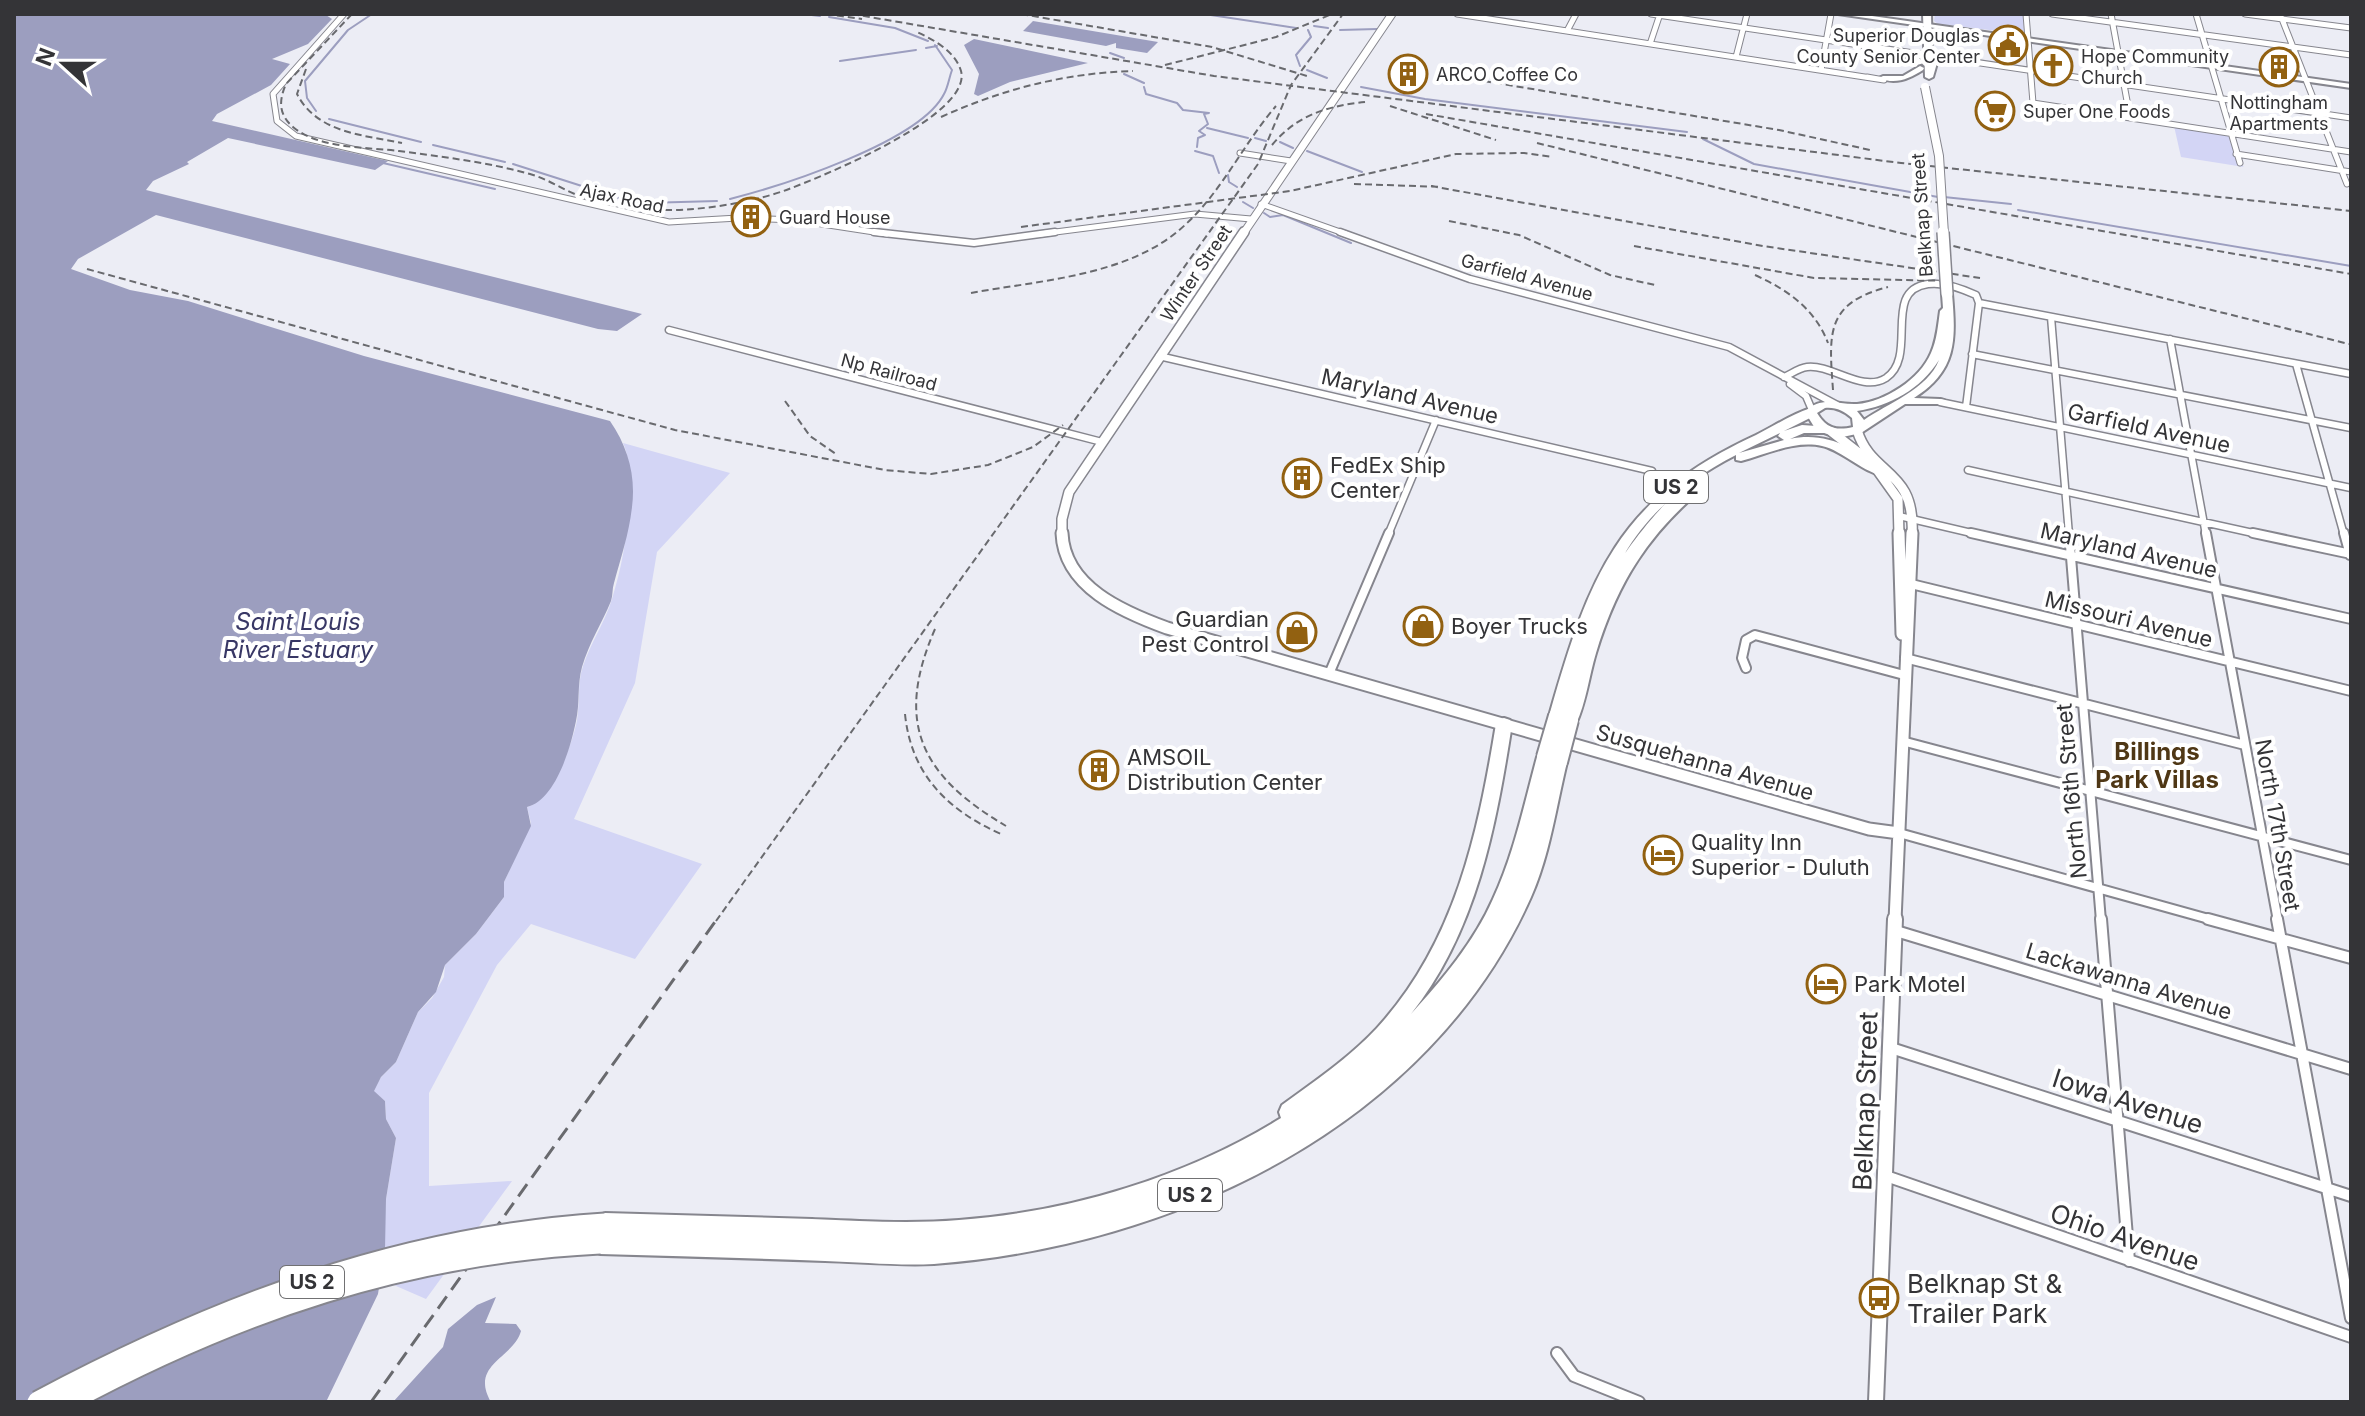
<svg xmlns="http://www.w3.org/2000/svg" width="2365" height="1416" font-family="Inter,sans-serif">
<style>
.green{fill:#d3d5f5}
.water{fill:#9c9ebf}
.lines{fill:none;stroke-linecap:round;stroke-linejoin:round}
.stream{stroke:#9c9ebf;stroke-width:2}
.minor-far3-casing{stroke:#86868e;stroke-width:7}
.minor-far2-casing{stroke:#86868e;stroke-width:9}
.minor-far1-casing{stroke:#86868e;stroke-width:12}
.minor-casing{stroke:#86868e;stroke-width:14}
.tertiary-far3-casing{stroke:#86868e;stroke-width:9}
.tertiary-far2-casing{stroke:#86868e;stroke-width:12}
.tertiary-far1-casing{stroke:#86868e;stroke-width:15}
.tertiary-casing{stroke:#86868e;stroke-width:18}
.primary-casing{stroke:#86868e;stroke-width:4}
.trunk-casing{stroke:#86868e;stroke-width:4}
.motorway-casing{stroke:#86868e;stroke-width:4}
.minor-far3{stroke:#fff;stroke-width:5}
.minor-far2{stroke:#fff;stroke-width:6}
.minor-far1{stroke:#fff;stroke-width:8}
.minor{stroke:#fff;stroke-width:10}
.tertiary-far3{stroke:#fff;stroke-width:7}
.tertiary-far2{stroke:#fff;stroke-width:9}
.tertiary-far1{stroke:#fff;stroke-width:11}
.tertiary{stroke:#fff;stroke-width:14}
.primary{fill:#fff;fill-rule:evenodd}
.trunk{fill:#fff;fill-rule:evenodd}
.motorway{fill:#fff;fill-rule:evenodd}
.rail-far1{stroke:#696a6e;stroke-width:2;stroke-dasharray:7 4;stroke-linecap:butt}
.rail{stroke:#696a6e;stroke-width:3;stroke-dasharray:15 8;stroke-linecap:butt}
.trunk-bridge-far1-casing{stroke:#86868e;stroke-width:10;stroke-linecap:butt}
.trunk-bridge-casing{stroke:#86868e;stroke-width:14;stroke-linecap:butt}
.motorway-bridge-far1-casing{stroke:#86868e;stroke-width:20;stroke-linecap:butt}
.motorway-bridge-casing{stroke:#86868e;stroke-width:25;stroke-linecap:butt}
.trunk-bridge-far1{stroke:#fff;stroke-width:8}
.trunk-bridge{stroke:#fff;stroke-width:11}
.motorway-bridge-far1{stroke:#fff;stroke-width:16}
.motorway-bridge{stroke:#fff;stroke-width:21}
.labels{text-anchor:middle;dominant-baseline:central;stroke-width:8;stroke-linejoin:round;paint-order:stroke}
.far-poi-label{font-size:18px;fill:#343437;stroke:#fff;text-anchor:start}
.far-street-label{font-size:18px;fill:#343437;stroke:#fff}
.shield{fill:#fff;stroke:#717173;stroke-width:2}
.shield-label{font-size:20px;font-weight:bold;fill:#343437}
.street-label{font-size:22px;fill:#343437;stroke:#fff}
.poi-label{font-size:22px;fill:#343437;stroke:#fff;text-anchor:start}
.water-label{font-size:24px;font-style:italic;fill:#383765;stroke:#fff}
.neighbourhood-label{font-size:24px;font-weight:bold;fill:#4f3715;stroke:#fff}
.near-street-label{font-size:26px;fill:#343437;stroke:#fff}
.near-poi-label{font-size:26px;fill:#343437;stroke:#fff;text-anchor:start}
</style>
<rect width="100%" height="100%" fill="#ecedf5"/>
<path class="green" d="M1935 14H2023L2024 34 1938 24 1934 21Z
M2174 126 2228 135 2237 161 2244 167 2181 157Z
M623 443 730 473 657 552 635 683 574 819 702 864 635 959 531 924 497 965 429 1093V1186L512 1181 426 1299 380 1279 386 1199 396 1138 386 1119 385 1101 373 1091 381 1077 396 1062 418 1012 432 998 444 977 445 965 476 934 504 897V882L531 823 527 807C551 802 573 743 577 720 580 703 577 684 583 666 591 642 605 622 612 599 623 563 629 529 628 491 628 474 630 458 623 443Z"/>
<path class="water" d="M14 14 326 15 332 19 308 44 272 59 290 64 271 85 217 114 212 121 388 161 375 170 228 138 187 162 189 164 153 181 146 190 642 314 617 331 598 329 156 215 78 259 71 269 130 290 188 301 364 356 610 421C628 447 636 476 632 507 629 534 621 557 614 583 612 589 613 595 611 601 602 623 589 643 582 667 577 685 580 704 576 721 571 746 556 800 527 807L531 826 504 882V897L476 934 445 965 436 992 418 1012 396 1062 381 1077 374 1091 385 1101 386 1119 396 1138 386 1199 385 1249 378 1294 326 1402H14Z
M1033 21 1158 42 1147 53 1116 48V43L1106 46 1023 31Z
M974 39 1088 63 1010 82 978 96 974 94 979 74 964 45Z
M496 1297 485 1323 516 1324 521 1331C514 1358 469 1364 491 1402H393L443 1347 448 1329 477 1305Z"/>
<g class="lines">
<path class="stream" d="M803 14 820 16
M1204 14 1296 28
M829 17 895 28 928 41
M1314 26 1328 28
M1340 30 1377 29
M926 48 937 46
M1110 53 1124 58
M840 61 916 50
M1300 66 1296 55 1311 37 1308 30
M1307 70 1327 78
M1124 74 1144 83
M1144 87 1146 94 1177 103 1183 110 1209 113 1204 114 1208 124 1199 131 1205 135 1198 138 1197 147
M1361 87 1425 99 1687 132
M316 111 307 98 305 81 348 30 372 14
M329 119 421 142
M1207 128 1248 138
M1255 138 1266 141
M1703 139 1754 164 1938 197
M1280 142 1293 148
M433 145 505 162
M1195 151 1213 156 1219 173
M1307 151 1362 172
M383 163 495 189
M513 164 635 203
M1228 175 1229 182 1237 187
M1944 197 2011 204
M730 199C781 186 920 142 944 94 948 87 949 78 952 70L935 45
M1243 202 1253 208
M645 203 717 201
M2018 210 2351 266
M1264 213 1270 217 1283 215 1351 243"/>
<defs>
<path id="minor-far3" d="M344 14 273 94 277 121 296 136 669 222 738 218 796 220 887 234
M1457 14 1884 80 1867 77
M1651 14 2351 118
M2026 14 2033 103 2351 152
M2052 14 2351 55
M2111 14 2130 117
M2196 14 2240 163
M2245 14 2351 28
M2280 14 2347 184
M1567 31 1576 14
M1650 44 1660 14
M1736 57 1747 14
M1821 70 1831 14
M1240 153 1291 161
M2236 154 2351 172
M1261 204 1346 234
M1040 234 1195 214 1251 219"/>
<path id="minor-far2" d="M874 232 974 243 1055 232
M1340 232 1470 279 1729 347 1837 405
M1979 303 2351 374
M2051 317 2069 535
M669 330 1102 442
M2170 339 2206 535
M1972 354 2351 428
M1159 356 1652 471
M2296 364 2344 535
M1784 377C1791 374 1799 368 1807 367 1832 364 1862 393 1886 378 1919 356 1881 290 1928 284 1944 282 1961 288 1976 295L1979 303
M1790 384 1806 396 1812 410
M1940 402 2351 488
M1966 407 1979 303
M1968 470 2262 535
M1899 516 1980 535
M1388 535 1436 420"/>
<path id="minor-far1" d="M1971 533 2351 619
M2069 533 2101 921
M2206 533 2278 921
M2253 533 2351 554
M2344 533 2350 555
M1907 583 2351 691
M1905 658 2245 745
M1746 668 1742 658 1746 640 1755 635 1904 675
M1329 674 1389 533
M1902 741 2351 860
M1899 833 2216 921"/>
<path id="minor" d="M2101 919 2129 1261
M2208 919 2351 958
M2277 919 2351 1318
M1896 931 2351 1069
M1891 1048 2351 1196
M1886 1176 2351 1337
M1557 1353 1574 1376 1639 1402"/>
<path id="tertiary-far3" d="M1243 234 1392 14"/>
<path id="tertiary-far2" d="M1857 430C1871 477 1916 468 1912 535
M1832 432 1873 464 1898 499 1899 535
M1062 535V519L1069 492 1244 232"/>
<path id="tertiary-far1" d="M1062 533C1064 587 1123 612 1167 628L1869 829 1899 833
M1899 533 1902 634
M1895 921 1912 533"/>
<path id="tertiary" d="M1876 1402 1895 919"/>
<path id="primary" d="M1838 14H1858L2351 84V88Z"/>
<path id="trunk" d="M1923 14H1931L1932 59 1949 58 1953 60 1937 63 1933 77 1929 79 1925 77Z
M1877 45 1915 54 1924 63 1917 65 1909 58 1874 49 1873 47Z
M1920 66 1924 68 1923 70C1909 79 1895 85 1879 78L1883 76H1903Z
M1947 291 1952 294C1956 340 1957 371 1914 398L1940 399 1944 400V404H1905L1861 433 1838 438 1816 430 1805 412C1821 395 1838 405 1857 404 1885 402 1920 379 1931 353 1937 340 1938 325 1940 311L1943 308 1942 294ZM1939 360C1928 389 1888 403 1864 420L1857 411C1890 406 1921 389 1939 360ZM1825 408C1836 407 1844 411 1852 418L1853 427C1836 431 1826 428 1817 413Z"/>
<path id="motorway" d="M1811 408 1817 412 1816 415 1784 431 1802 425 1831 427V433H1804L1790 439C1827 431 1855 449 1885 469V475C1869 477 1842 450 1822 446 1795 440 1767 454 1741 461L1736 460V455C1691 478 1649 511 1624 555 1637 536 1682 475 1707 479V485C1649 533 1618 581 1596 653 1589 676 1586 703 1576 724L1570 726 1562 721 1551 720 1549 716C1589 576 1617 499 1756 435 1774 426 1792 414 1811 408ZM1780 433 1778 436 1784 440 1739 453Z
M1504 718 1510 720 1512 724C1496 826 1477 931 1411 1014 1442 980 1474 942 1493 899 1514 854 1524 805 1537 757L1539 752H1551L1553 757H1565L1567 762C1556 807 1550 854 1531 897 1429 1126 1174 1246 934 1264 898 1266 860 1262 825 1261 750 1258 675 1256 600 1254L592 1251 589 1243 592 1235 599 1232 594 1224 597 1216 605 1213C674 1215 743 1217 812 1219 861 1221 910 1224 959 1220 1070 1212 1186 1177 1281 1118L1279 1112 1282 1105C1315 1081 1349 1058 1377 1028 1455 943 1478 834 1496 724L1498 720Z"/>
</defs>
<use href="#minor-far3" class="minor-far3-casing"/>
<use href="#minor-far2" class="minor-far2-casing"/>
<use href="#minor-far1" class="minor-far1-casing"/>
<use href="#minor" class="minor-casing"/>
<use href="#tertiary-far3" class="tertiary-far3-casing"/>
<use href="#tertiary-far2" class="tertiary-far2-casing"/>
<use href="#tertiary-far1" class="tertiary-far1-casing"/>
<use href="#tertiary" class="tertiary-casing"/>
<use href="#primary" class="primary-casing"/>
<use href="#trunk" class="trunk-casing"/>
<use href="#motorway" class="motorway-casing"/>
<use href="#minor-far3" class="minor-far3"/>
<use href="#minor-far2" class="minor-far2"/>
<use href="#minor-far1" class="minor-far1"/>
<use href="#minor" class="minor"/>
<use href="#tertiary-far3" class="tertiary-far3"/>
<use href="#tertiary-far2" class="tertiary-far2"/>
<use href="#tertiary-far1" class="tertiary-far1"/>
<use href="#tertiary" class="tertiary"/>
<use href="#primary" class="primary"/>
<use href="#trunk" class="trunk"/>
<use href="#motorway" class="motorway"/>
<path class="rail-far1" d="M352 14 286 84C279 100 278 114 293 127 319 149 367 147 399 151 443 157 487 162 530 174 548 179 563 190 580 196 614 208 658 212 694 209 726 206 759 200 789 189 823 176 973 115 961 71 955 51 934 40 917 32
M826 14 862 19
M852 14 1214 76 1901 163 2351 211
M1021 14 1212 47 1307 76
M1165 65 1276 37 1332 14
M306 69 297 94C317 133 363 135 402 143
M1484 81 1779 130 1870 150
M1390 106 1496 140
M1426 114 2351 274
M941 117C1003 89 1065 73 1133 71
M1537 143 2349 344
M1272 145C1297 115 1327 106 1365 102
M1354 184 1442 187
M1431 186 1763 246 1980 278
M1449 221 1519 235 1610 275 1655 285
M1021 227 1290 191 1456 154 1524 153 1553 157
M1634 246 1814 278 1953 281
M87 269 675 430 885 470 931 474 988 465 1033 447 1063 425
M1755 275C1788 290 1815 309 1828 343
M971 293C1041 280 1132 276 1186 224 1222 191 1244 143 1276 106
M1833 390C1829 334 1825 303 1888 287
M785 401 810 436 836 454
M935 629C894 723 921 776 1006 826
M905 714C911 774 947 810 1001 834
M716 921 1258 164 1291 85 1343 14"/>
<path class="rail" d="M371 1402 717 919"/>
<defs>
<path id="trunk-bridge-far1" d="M1925 87 1939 156 1944 234"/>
<path id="trunk-bridge" d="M1943 232 1947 294"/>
<path id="motorway-bridge-far1" d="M1545 757 1557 716
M1559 762 1570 720"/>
<path id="motorway-bridge" d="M38 1402C219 1306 399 1237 605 1224
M67 1402C238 1310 405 1253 600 1243"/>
</defs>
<use href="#trunk-bridge-far1" class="trunk-bridge-far1-casing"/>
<use href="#trunk-bridge" class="trunk-bridge-casing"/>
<use href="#motorway-bridge-far1" class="motorway-bridge-far1-casing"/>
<use href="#motorway-bridge" class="motorway-bridge-casing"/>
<use href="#trunk-bridge-far1" class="trunk-bridge-far1"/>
<use href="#trunk-bridge" class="trunk-bridge"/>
<use href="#motorway-bridge-far1" class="motorway-bridge-far1"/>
<use href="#motorway-bridge" class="motorway-bridge"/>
</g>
<defs>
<symbol id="civic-ring" viewBox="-11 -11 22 22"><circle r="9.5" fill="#fff" stroke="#926111" stroke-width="1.5"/><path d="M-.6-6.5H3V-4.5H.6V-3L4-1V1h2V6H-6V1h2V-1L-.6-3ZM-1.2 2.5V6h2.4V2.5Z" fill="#926111"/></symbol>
<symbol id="church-ring" viewBox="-11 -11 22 22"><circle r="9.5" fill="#fff" stroke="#926111" stroke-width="1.5"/><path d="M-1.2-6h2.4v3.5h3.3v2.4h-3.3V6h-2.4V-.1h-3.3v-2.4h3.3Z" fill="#926111"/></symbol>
<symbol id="building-ring" viewBox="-11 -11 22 22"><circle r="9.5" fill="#fff" stroke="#926111" stroke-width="1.5"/><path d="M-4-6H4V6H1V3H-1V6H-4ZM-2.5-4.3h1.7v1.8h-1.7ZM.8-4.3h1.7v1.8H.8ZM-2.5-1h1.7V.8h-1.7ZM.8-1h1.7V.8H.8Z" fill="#926111"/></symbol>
<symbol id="supermarket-ring" viewBox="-11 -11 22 22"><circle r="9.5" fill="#fff" stroke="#926111" stroke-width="1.5"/><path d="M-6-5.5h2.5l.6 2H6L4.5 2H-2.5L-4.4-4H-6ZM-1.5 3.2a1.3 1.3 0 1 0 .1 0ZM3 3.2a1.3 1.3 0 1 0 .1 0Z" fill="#926111"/></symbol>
<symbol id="shop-ring" viewBox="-11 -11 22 22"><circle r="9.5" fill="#fff" stroke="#926111" stroke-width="1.5"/><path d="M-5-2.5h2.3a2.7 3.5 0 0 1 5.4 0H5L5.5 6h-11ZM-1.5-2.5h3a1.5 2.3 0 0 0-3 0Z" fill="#926111"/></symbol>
<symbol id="hotel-ring" viewBox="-11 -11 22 22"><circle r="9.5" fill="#fff" stroke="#926111" stroke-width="1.5"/><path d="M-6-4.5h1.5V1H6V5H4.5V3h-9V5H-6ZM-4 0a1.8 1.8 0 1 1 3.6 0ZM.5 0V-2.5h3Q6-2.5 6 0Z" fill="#926111"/></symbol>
<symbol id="bus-ring" viewBox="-11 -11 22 22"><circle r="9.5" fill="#fff" stroke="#926111" stroke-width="1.5"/><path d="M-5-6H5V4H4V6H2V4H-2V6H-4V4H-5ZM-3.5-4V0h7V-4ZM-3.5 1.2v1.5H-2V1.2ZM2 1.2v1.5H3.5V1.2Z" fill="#926111"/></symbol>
</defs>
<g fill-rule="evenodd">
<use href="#civic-ring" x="1986" y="23" width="44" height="44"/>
<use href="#church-ring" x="2031" y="44" width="44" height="44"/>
<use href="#building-ring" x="2257" y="45" width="44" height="44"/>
<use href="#building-ring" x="1386" y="52" width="44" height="44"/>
<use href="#supermarket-ring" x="1973" y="89" width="44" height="44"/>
<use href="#building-ring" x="729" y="195" width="44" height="44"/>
<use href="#building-ring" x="1280" y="456" width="44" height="44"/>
<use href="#shop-ring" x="1401" y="604" width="44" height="44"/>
<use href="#shop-ring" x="1275" y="610" width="44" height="44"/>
<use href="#building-ring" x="1077" y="748" width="44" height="44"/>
<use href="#hotel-ring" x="1641" y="833" width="44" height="44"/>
<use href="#hotel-ring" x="1804" y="962" width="44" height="44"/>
<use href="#bus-ring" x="1857" y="1276" width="44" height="44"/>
</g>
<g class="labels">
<g class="far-poi-label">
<text x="1980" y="35" text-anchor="end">Superior Douglas<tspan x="1980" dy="21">County Senior Center</tspan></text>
<text x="2081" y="56">Hope Community<tspan x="2081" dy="21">Church</tspan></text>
<text x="1436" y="74">ARCO Coffee Co</text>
<text x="2279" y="102" text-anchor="middle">Nottingham<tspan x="2279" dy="21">Apartments</tspan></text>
<text x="2023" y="111">Super One Foods</text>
<text x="779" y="217">Guard House</text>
</g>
<g class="far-street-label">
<text transform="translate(622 198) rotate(12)">Ajax Road</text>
<text transform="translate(1922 215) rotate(-94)">Belknap Street</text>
<text transform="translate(1196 273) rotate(-56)">Winter Street</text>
<text transform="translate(1527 277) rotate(15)">Garfield Avenue</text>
<text transform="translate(889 372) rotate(15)">Np Railroad</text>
</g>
<g class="shield">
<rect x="1644" y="471" width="64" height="32" rx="6"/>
<rect x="1158" y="1179" width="64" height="32" rx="6"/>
<rect x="280" y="1266" width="64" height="32" rx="6"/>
</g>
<g class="shield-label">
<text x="1676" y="487">US 2</text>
<text x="1190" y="1195">US 2</text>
<text x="312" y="1282">US 2</text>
</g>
<g class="street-label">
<text transform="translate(1410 396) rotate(13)">Maryland Avenue</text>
<text transform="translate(2149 428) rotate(12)">Garfield Avenue</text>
<text transform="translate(2129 550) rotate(13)">Maryland Avenue</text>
<text transform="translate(2129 619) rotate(14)">Missouri Avenue</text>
<text transform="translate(1705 762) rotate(16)">Susquehanna Avenue</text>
<text transform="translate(2071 791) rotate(-95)">North 16th Street</text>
<text transform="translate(2278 825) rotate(80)">North 17th Street</text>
<text transform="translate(2129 981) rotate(17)">Lackawanna Avenue</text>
</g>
<g class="poi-label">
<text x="1330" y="465">FedEx Ship<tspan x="1330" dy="25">Center</tspan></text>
<text x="1269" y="619" text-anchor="end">Guardian<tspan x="1269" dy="25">Pest Control</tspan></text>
<text x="1451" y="626">Boyer Trucks</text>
<text x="1127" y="757">AMSOIL<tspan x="1127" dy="25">Distribution Center</tspan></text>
<text x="1691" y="842">Quality Inn<tspan x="1691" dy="25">Superior - Duluth</tspan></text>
<text x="1854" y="984">Park Motel</text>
</g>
<g class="water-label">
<text x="298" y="621">Saint Louis<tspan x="298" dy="28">River Estuary</tspan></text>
</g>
<g class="neighbourhood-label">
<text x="2157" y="751">Billings<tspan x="2157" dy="28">Park Villas</tspan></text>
</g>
<g class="near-street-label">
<text transform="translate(1865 1101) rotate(-88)">Belknap Street</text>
<text transform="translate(2128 1101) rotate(18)">Iowa Avenue</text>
<text transform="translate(2125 1237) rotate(19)">Ohio Avenue</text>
</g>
<g class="near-poi-label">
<text x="1907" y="1283">Belknap St &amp;<tspan x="1907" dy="30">Trailer Park</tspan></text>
</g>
</g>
<rect width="2365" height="1416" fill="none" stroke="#343437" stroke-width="32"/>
<g transform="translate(64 64) rotate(291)" stroke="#ffffff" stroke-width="6" paint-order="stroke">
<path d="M0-6L14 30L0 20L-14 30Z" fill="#343437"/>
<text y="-12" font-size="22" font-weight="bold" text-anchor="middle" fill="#343437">N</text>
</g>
</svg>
